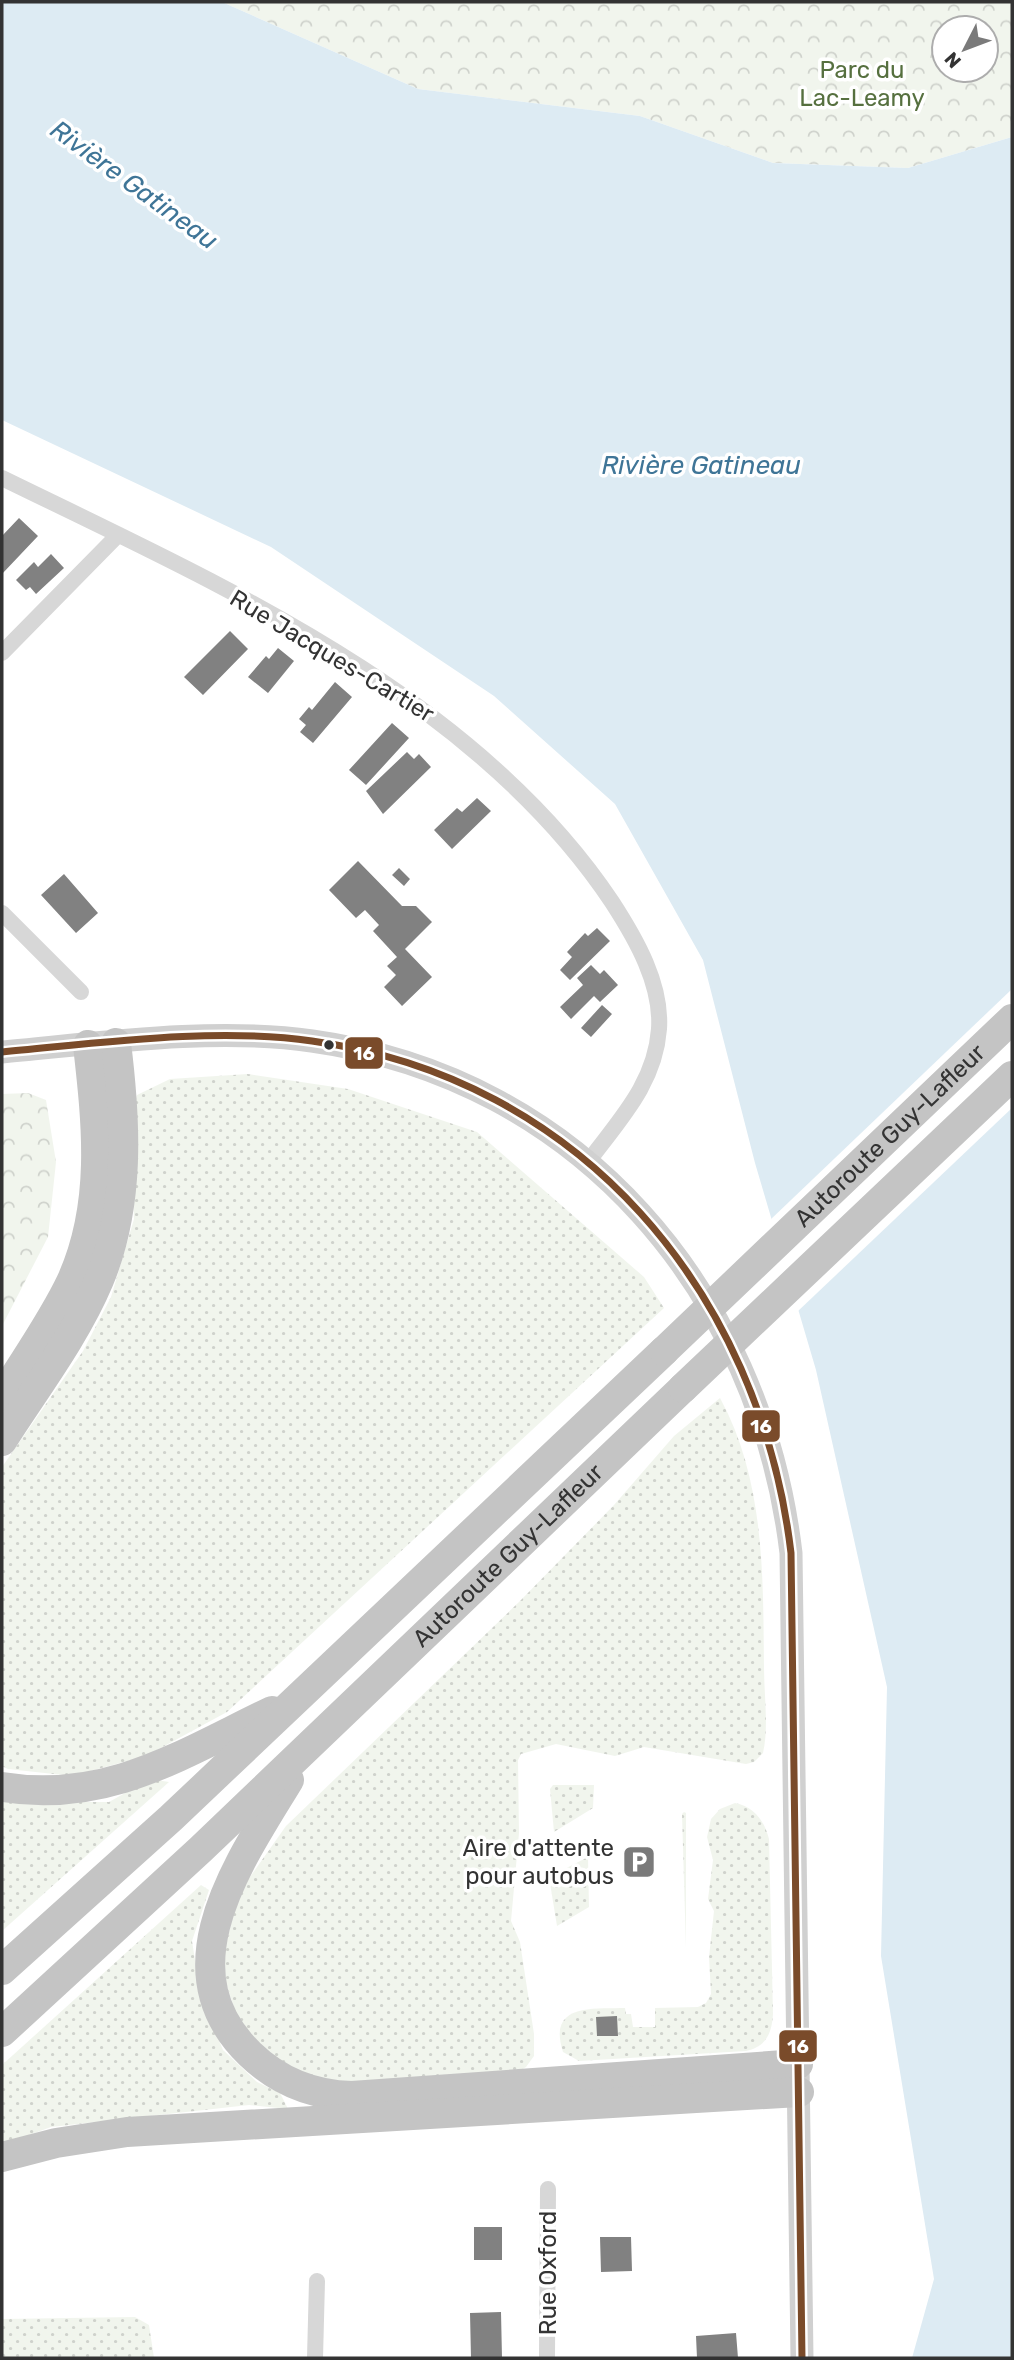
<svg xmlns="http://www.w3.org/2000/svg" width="1014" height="2360" font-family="Rubik,sans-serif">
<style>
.grass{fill:url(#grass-dots)}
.forest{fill:url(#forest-crowns);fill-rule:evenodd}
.water{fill:#ddebf3}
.pier{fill:#fff}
.building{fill:#818181}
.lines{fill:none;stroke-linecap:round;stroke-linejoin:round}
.minor{stroke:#d7d7d7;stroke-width:16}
.secondary{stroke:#d0d0d0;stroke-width:23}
.motorway{stroke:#c4c4c4;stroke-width:30}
.motorway-bridge{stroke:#c4c4c4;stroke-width:30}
.bus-1-casing{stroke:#fff;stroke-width:12}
.bus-1{stroke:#7a4b2a;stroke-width:7}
.bus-dot{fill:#333;stroke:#fff;stroke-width:2.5}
.labels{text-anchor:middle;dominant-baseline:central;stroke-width:7;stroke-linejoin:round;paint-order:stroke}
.park-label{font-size:24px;fill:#56703f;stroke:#fff}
.street-label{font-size:24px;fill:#333;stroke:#fff}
.poi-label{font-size:24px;fill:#333;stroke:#fff;text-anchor:end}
.water-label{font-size:26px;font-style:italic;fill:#3f7597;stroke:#fff}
.line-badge{stroke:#fff;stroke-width:2.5}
.badge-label{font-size:19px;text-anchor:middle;font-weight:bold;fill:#fff}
</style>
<defs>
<pattern id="grass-dots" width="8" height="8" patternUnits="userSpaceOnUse" patternTransform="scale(1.75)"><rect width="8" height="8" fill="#f1f5ed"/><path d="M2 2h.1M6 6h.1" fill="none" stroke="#cfd2cc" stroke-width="1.8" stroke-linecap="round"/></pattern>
<pattern id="forest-crowns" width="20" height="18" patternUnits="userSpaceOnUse" patternTransform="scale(1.75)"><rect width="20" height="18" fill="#f1f5ed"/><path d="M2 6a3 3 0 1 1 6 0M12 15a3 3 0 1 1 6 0" fill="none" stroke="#cfd2cc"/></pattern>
</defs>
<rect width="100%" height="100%" fill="#fff"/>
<path class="grass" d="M248 1074 348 1089 477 1132 644 1277 664 1308 227 1712 146 1756 72 1776 8 1769 2 1766V1467L83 1351 111 1297 134 1219 131 1115 137 1095 170 1079Z
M720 1398C765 1481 763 1575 764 1668 764 1695 769 1727 763 1753L754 1762 746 1764 644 1747 615 1756 556 1744 521 1754 518 1760 519 1833 511 1921 520 1942 534 2034V2056L526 2067 510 2077 335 2085 280 2070 245 2039 224 1978 223 1958 238 1894 286 1826 519 1602 614 1505 674 1436Z
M150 1779 169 1782 2 1931V1802H109Z
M553 1785H594L593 1808 554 1832 550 1789Z
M735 1803C754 1807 764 1820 769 1839L773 2014C772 2033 766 2047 746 2051L579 2061 563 2052C547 2003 593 2009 625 2008L626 2014H631L633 2027H655V2008L698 2007 706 2003 711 1994 709 1957 714 1911 708 1899 713 1860 707 1837 711 1819 720 1809Z
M684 1812 686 1813V1948L682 1814Z
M588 1857 589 1907 557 1926 549 1877Z
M201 1885 209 1890 192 1941 201 1998 223 2050 257 2082 280 2093 288 2109 249 2105 51 2127 2 2145V2065Z
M135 2317 149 2325 154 2358H2V2319Z"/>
<path class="forest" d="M222 2H1012V137L908 168 773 163 640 116 418 89ZM944 28H986V70H944Z
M28 1093 46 1100 56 1162 48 1237 2 1326V1094Z"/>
<path class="water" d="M2 2H222L418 89 640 116 773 163 908 168 1012 137V2358H912L934 2279 881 1956 887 1687 816 1370 755 1163 703 960 615 804 494 696 271 547 2 420Z"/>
<path class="pier" d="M1012 989V1108L796 1313 769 1221Z"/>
<path class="building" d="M19 518 38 536 2 574V536Z
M51 554 64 568 36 594 30 587 26 590 16 580 34 562 38 567Z
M230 631 248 649 203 695 184 677Z
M278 648 294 661 268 693 248 677 266 656 269 659Z
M335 682 352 697 313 743 300 732 306 725 299 719 309 707 312 710Z
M392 723 409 738 366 785 349 770Z
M407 752 414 759 419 754 431 767 383 814 366 791Z
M477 798 491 811 452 849 434 830 457 808 462 812Z
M358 861 402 906H416L432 922 405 949 432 977 402 1006 384 987 396 975 387 966 397 957 373 931 379 925 365 910 356 918 329 890Z
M399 868 410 879 404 886 392 875Z
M64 874 98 913 76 933 41 895Z
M597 928 610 941 570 980 560 970 572 957 567 952 585 933 588 936Z
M591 965 600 974 604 970 618 985 600 1002 594 996 571 1019 560 1007 583 985 577 978Z
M602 1005 612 1014 591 1037 581 1028Z
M617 2016 618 2036H597L596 2017Z
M474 2227H502V2260H474Z
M600 2237H631L632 2271 601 2272Z
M501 2312 502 2358H471L470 2313Z
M736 2333 738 2358H697L696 2336Z"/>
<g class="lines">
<path class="minor" d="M2 478C219 584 474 695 612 902 636 939 662 984 659 1029 655 1084 619 1120 588 1162
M2 653 118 535
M2 913 81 992
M315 2358 317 2281
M547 2358 548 2189"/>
<path class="secondary" d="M2 1052C100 1043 215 1027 312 1041 580 1078 760 1292 791 1553L802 2358"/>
<g class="motorway">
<path d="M2 1397C25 1359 52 1322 71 1282 106 1206 97 1125 88 1045"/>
<path d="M2 1441C35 1389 75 1337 99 1280 130 1205 126 1123 116 1043"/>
<path d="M289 1780C240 1861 162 1969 250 2054 278 2081 313 2095 352 2096L798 2064"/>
<path d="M2 1787C107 1804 182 1754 272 1711"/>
<path d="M2 1970 171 1818 664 1351"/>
<path id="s1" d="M2 2032 201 1849 683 1388"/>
<path d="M2 2157 56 2143 127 2132 799 2092"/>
</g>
<g class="motorway-bridge">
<path id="s2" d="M664 1351 1012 1019"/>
<path d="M683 1388 1012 1076"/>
</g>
<defs>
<path id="bus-1" d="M2 1052C100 1043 215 1027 312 1041 580 1078 760 1292 791 1553L802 2358"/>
</defs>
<use href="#bus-1" class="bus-1-casing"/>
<use href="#bus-1" class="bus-1"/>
</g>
<defs>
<symbol id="parking-square" viewBox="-11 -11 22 22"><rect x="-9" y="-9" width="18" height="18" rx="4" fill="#7a7a7a" stroke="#fff"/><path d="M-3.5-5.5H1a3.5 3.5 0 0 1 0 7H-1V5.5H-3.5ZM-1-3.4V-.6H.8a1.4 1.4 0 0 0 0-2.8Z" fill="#fff"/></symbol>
</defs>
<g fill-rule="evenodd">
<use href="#parking-square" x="620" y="1843" width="38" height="38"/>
</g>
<circle class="bus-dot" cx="329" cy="1045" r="6"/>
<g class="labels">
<g class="park-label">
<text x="862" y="70">Parc du<tspan x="862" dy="28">Lac-Leamy</tspan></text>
</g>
<g class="street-label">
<text transform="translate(332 656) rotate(31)">Rue Jacques-Cartier</text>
<text stroke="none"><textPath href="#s2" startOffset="312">Autoroute Guy-Lafleur</textPath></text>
<text stroke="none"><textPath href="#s1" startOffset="695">Autoroute Guy-Lafleur</textPath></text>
<text transform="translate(548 2273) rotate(-90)">Rue Oxford</text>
</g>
<g class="poi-label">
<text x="614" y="1848">Aire d'attente<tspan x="614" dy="28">pour autobus</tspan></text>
</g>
<g class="water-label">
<text transform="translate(134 185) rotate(36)">Rivière Gatineau</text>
<text x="701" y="465">Rivière Gatineau</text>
</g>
</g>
<g class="line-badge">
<rect x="344" y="1036" width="40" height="34" rx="7" fill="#7a4b2a"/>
<rect x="741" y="1409" width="40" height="34" rx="7" fill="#7a4b2a"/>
<rect x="778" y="2029" width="40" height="34" rx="7" fill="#7a4b2a"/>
</g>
<g class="badge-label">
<text x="364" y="1060">16</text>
<text x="761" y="1433">16</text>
<text x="798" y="2053">16</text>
</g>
<rect width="1014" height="2360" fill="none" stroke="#333333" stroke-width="7"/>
<g transform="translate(965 49) rotate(228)"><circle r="33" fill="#ffffff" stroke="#adadad" stroke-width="2"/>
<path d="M0-5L12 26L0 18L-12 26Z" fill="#7a7a7a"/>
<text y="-10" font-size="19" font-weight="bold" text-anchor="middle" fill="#333333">N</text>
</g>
</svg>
